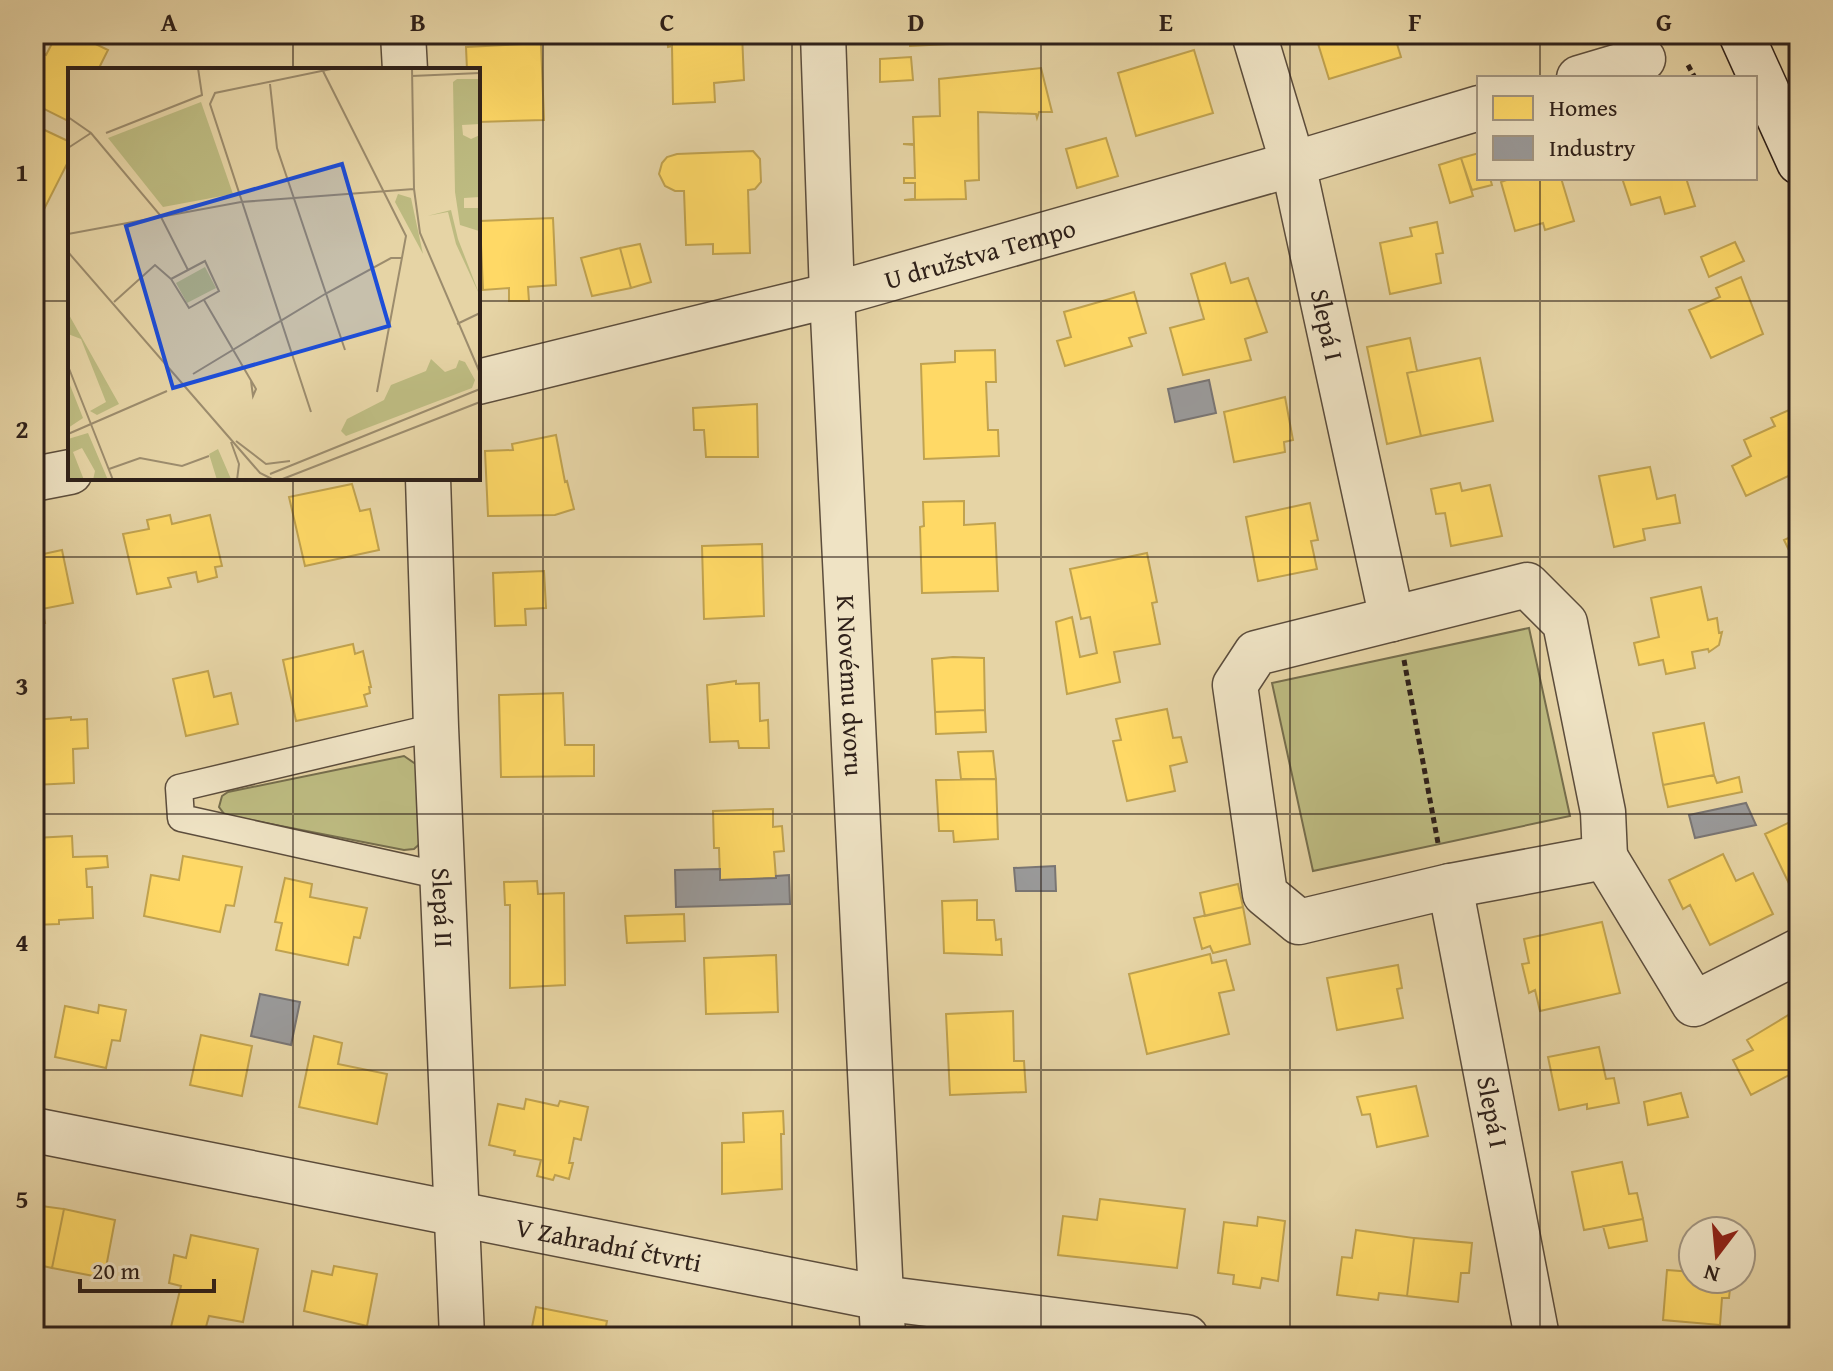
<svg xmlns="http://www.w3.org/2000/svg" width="1833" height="1371" font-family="'Gentium Book Plus',serif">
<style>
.green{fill:#bdbb81;stroke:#766e4d;stroke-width:2}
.homes{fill:#ffd966;stroke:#c0a24f;stroke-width:2}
.industry{fill:#999;stroke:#797573;stroke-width:2}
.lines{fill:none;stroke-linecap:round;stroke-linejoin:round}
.lane-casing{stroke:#5c4d3c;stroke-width:29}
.street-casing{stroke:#5c4d3c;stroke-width:47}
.secondary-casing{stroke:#2e2019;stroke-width:47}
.path{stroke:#2e2019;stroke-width:5;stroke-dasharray:6 4;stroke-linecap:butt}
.lane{stroke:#efe3c4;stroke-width:26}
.street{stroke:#efe3c4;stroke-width:44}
.secondary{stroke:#efe3c4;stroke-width:44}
.grid{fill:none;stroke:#2e2019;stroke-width:2;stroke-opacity:0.55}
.labels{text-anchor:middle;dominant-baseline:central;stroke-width:8;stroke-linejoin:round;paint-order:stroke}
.street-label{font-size:26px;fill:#2e2019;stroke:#efe3c4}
.inset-road{fill:none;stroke:#9c8c6d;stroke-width:2}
.view{fill:#1d4ed8;fill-opacity:0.15;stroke:#1d4ed8;stroke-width:4}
.inset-edge{fill:none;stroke:#2e2019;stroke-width:4}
.neatline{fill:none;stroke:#2e2019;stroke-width:3}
.grid-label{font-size:26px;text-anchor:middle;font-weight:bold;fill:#2e2019}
</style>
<rect width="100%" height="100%" fill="#e6d4a5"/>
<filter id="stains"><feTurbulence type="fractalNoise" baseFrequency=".0025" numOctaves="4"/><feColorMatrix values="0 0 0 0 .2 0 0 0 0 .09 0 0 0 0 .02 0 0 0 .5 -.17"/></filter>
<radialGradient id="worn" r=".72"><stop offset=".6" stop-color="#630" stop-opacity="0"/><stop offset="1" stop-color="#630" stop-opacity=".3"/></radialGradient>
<path class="green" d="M1529 628 1570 816 1313 871 1272 683Z
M404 756 420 767 423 841 414 849 404 850 225 815 219 807 222 796 228 792Z"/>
<path class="homes" d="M57 34H75L108 50 98 70H70V122L34 104V60L38 51 46 55Z
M667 34H742L744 80 714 83 715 102 673 104 672 46 668 47Z
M910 34H969V43L910 46Z
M1315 34H1394L1401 57 1329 79Z
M541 43 544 120 478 122V70H467L466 47Z
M1194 50 1213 113 1136 136 1118 73Z
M911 57 913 80 880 82V59Z
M1041 68 1052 112H1039L1037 118 1036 114 978 112 979 180 965 181 966 199 904 200 915 199V183H904V178H915L914 145 903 144H914L913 117 940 116 939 79Z
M34 125 70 142V158L38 221 34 220Z
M1106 138 1118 176 1077 188 1066 149Z
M753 151 760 159 761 182 755 189 748 190 750 253 713 254V244L686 245 684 191H675L665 186 659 174 662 163 667 157 677 154Z
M1479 153V178H1490L1492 185 1472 190 1461 158Z
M1461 158 1473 196 1450 203 1439 165Z
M1512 178H1561L1574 221 1545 230 1543 223 1515 231 1501 182Z
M1622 178H1686L1695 206 1665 214 1660 197 1631 205Z
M553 218 556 285 528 287 529 301H509V288L483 290 480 221Z
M1437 222 1443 253 1436 254 1441 283 1390 294 1380 243 1412 236 1410 228Z
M1735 242 1744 261 1709 277 1701 257Z
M640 244 651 282 631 288 620 248Z
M620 248 631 288 592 296 581 258Z
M1225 263 1231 283 1248 278 1267 332 1245 339 1251 360 1183 375 1170 328 1204 319 1191 274Z
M1741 277 1763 334 1711 358 1689 310 1720 297 1716 288Z
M1134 292 1146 333 1129 338 1132 346 1065 366 1057 341 1071 337 1064 312Z
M1410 338 1417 371 1407 373 1421 436 1387 444 1367 347Z
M995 350 996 382H986L988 430H998L999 456 924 459 921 364 955 362V351Z
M1480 358 1493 421 1421 436 1407 373Z
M1285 397 1293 440 1284 442 1285 452 1234 462 1224 412Z
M757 404 758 457H706L704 430H694L693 408Z
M1796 407 1799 413V471L1746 496 1732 466 1751 456 1744 440 1775 426 1771 418Z
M556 435 565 482 567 481 574 509 555 515 488 516 485 451 513 450 512 444Z
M1650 467 1657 499 1675 495 1680 523 1643 529 1645 540 1614 547 1599 476Z
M1460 483 1462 491 1490 485 1502 536 1451 546 1445 513 1436 514 1431 489Z
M352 484 360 511 370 509 379 550 305 566 289 497Z
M964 501V525L995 523 998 591 922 593 920 527 924 526 923 502Z
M1310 503 1318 540 1311 541 1317 569 1258 581 1246 517Z
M170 515 172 524 210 515 222 566 215 567 217 577 198 582 196 572 168 578 171 587 137 594 123 534 149 529 147 520Z
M1799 533V561L1795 563 1784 540Z
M762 544 764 616 704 619 702 546Z
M62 550 73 603 42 609 45 623 34 626V556Z
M1147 553 1157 602 1152 603 1160 644 1114 652 1120 682 1067 694 1056 622 1072 617 1080 657 1097 653 1090 617 1081 619 1070 569Z
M544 571 546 608 525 609 526 625 495 626 493 573Z
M1701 587 1708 620 1717 618 1719 633 1722 632 1719 645 1709 652 1708 649 1692 652 1695 668 1666 674 1663 660 1639 665 1634 643 1659 637 1651 598Z
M353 644 355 654 363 651 371 687H369L370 693 364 695 367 706 296 721 283 660Z
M953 657 984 658 985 710 935 712 932 659Z
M208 671 214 697 231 693 238 724 186 736 173 679Z
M736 681V684L759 683 760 721 768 720 769 748H739L738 741 710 742 707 685Z
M563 693 565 745H594V776L501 777 499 695Z
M1167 709 1173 738 1181 737 1187 762 1170 766 1175 791 1127 801 1113 741 1121 740 1116 719Z
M985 710 986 732 936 734 935 712Z
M71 717V720L87 719 88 748 73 749 74 783 34 785V720Z
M1704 723 1714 775 1663 785 1653 733Z
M993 751 996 779H961L958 752Z
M1714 775 1717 783 1739 777 1742 792 1668 807 1663 785Z
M996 779 998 839 954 842 953 831H939L936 780Z
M773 809V827L782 826 784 851 774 852 776 878 720 880 719 848H714L713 811Z
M1790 822 1799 841V894L1795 896 1765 834Z
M72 836 73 857 107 856 108 867 86 869 87 887H92L93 918 59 920V924L34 925V838Z
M1723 854 1736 881 1753 873 1773 914 1710 945 1690 905 1683 909 1669 880Z
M183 856 242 867 234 906 226 905 220 932 144 916 151 875 179 880Z
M285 878 312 884 310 897 367 908 360 938 354 937 348 965 276 950 282 923 275 922Z
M537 881 538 894 564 893 565 985 510 988V905H505L504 882Z
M1238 884 1243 907 1205 916 1200 893Z
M977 900V920H994L996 940 1001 939 1002 955 944 953 942 901Z
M1243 907 1250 944 1213 953 1210 946 1202 949 1194 918Z
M684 914 685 941 627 943 625 916Z
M1602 922 1620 993 1540 1011 1535 990 1529 993 1522 964 1529 963 1524 939Z
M1210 954 1212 963 1226 960 1234 990 1219 993 1229 1034 1147 1054 1129 974Z
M776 955 778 1012 706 1014 704 958Z
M1398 965 1402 988 1397 989 1403 1018 1337 1030 1327 978Z
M99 1005 126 1010 120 1041 112 1040 106 1068 55 1057 65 1006 98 1013Z
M1013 1011 1014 1061H1024L1026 1092 950 1095 946 1014Z
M1795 1011 1799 1018V1070L1751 1095 1733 1060 1753 1050 1747 1040Z
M201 1035 252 1046 242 1096 190 1085Z
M314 1036 342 1043 338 1064 387 1074 377 1124 299 1107Z
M1599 1047 1606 1079 1614 1078 1619 1103 1587 1109V1104L1559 1110 1548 1057Z
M1416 1086 1428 1136 1377 1147 1370 1114 1362 1115 1357 1097Z
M1681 1093 1688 1117 1648 1125 1644 1102Z
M526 1099 558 1106 560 1101 588 1107 581 1140 574 1138 569 1163H573L569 1179 555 1175 553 1180 537 1176 541 1160 514 1155 515 1151 489 1145 498 1104 524 1109Z
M783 1111 784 1134H781L782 1189 722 1194V1143L744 1142 743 1113Z
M1622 1162 1629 1194 1637 1193 1643 1219 1584 1230 1572 1172Z
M1100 1199 1185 1209 1177 1268 1058 1255 1063 1216 1097 1220Z
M34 1205 64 1209 52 1268 34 1264Z
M64 1209 115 1220 104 1278 52 1268Z
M1258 1217 1285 1221 1278 1281 1262 1278 1260 1288 1233 1284 1234 1275 1218 1273 1224 1222 1257 1226Z
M1643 1219 1647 1241 1609 1248 1603 1226Z
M1356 1230 1414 1238 1407 1296 1379 1293 1378 1300 1337 1295 1342 1257 1352 1258Z
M191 1235 258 1249 243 1322 209 1316 204 1334 171 1327 181 1286 169 1283 174 1255 186 1258Z
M1414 1238 1472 1243 1469 1273H1461L1458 1302 1407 1296Z
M334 1266 377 1274 367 1326 304 1311 312 1271 332 1275Z
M1667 1270 1693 1272V1279H1731L1729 1298H1722L1720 1325 1663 1320Z
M1792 1281H1799V1332L1788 1331Z
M536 1307 607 1321 604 1337H530Z"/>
<path class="industry" d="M1209 380 1216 413 1175 422 1168 389Z
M1746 803 1756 825 1695 838 1689 815Z
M1055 866 1056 891H1016L1014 868Z
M720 869V880L776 878V876L789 875 790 904 676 907 675 870Z
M260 994 300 1002 291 1045 251 1036Z"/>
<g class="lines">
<defs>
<path id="lane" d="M436 727 179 788 181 818 442 876"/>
<g id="street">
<path d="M403 34 405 70"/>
<path id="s1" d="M823 34 832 295 883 1337"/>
<path id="s2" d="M1254 34 1293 164 1392 619"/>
<path d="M1579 78 1643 59"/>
<path id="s3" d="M478 382 832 295 1293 164 1479 108"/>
<path id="s4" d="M428 478 436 727 462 1337"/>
<path d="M34 479 70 472"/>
<path d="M1527 585 1565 623 1603 812 1605 857 1450 886 1299 922 1265 894 1235 685 1256 653Z"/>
<path d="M1605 857 1694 1004 1799 951"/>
<path id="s5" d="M1450 886 1537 1337"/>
<path id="s6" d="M34 1130 881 1298 1186 1337"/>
</g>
<path id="secondary" d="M1741 34 1799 162"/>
</defs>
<use href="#lane" class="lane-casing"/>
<use href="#street" class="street-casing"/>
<use href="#secondary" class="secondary-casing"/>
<path class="path" d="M1688 65 1695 78
M1404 660 1438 843"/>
<use href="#lane" class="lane"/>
<use href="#street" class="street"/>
<use href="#secondary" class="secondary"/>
</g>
<path class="grid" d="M293 34V70M543 34V1337M792 34V1337M1041 34V1337M1290 34V1337M1540 34V78M1540 178V1337M34 301H70M478 301H1799M293 478V1337M34 557H1799M34 814H1799M34 1070H1799"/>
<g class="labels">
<g class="street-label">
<text stroke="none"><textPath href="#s3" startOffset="518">U družstva Tempo</textPath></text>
<text stroke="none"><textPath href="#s2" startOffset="300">Slepá I</textPath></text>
<text stroke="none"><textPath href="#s1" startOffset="652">K Novému dvoru</textPath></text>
<text stroke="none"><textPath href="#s4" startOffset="430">Slepá II</textPath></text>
<text stroke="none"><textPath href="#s5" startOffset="230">Slepá I</textPath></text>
<text stroke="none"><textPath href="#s6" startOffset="586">V Zahradní čtvrti</textPath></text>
</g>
</g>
<g transform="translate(68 68)">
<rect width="412" height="412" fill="#e6d4a5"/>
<path d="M389 11H412V56L394 57 395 67 403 71 412 67V129L396 130V140H412L411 163 392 157 387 124 385 14ZM133 34 165 126 95 139 40 70ZM330 126 343 130 355 186 327 134ZM383 142 390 171 412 228 388 176 380 144 359 148ZM137 199 148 220 119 235 108 215ZM0 245 51 336 29 347 22 343 38 334 13 271 0 266ZM363 291 377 304 388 300 391 292 397 294 407 312 404 320 278 368 273 363 279 351 316 332 323 317 358 303ZM0 312 15 350 0 360 2 355ZM20 365 40 412H25L27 403 14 380 5 384 16 412H0V371ZM150 381 163 411 160 412H149L141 386Z" fill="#bdbb81"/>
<path class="inset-road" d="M344 0 346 121 352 165 412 305M255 3 338 168 309 324M344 8 412 5M202 16 209 80 277 282M0 49 23 65 92 147 120 202M38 65 134 27 130 0M0 80 23 65M0 166 173 134 346 121M0 184 192 405 206 412M137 193 151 223 121 240 103 211ZM136 232 188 321 185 328 183 313M46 234 87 197 103 211M389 256 412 245M0 298 45 412M125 306 257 226 323 190H334M243 344 142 36 147 25 268 0M0 366 99 323M168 373 198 396 222 393M163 374 171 396 169 412M41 401 72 390 114 398 141 388M202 406 412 321M212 412 412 334"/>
<path class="view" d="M274 96 321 258 105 320 58 158Z"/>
<rect width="412" height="412" class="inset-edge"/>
</g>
<rect width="1833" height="1371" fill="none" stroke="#e6d4a5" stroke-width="88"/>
<rect x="1477" y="76" width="280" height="104" fill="#efe3c4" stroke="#a29580" stroke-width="2"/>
<rect x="1493" y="96" width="40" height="24" fill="#ffd966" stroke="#a29580" stroke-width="2"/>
<text x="1549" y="116" font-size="24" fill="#2e2019">Homes</text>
<rect x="1493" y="136" width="40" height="24" fill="#999999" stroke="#a29580" stroke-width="2"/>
<text x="1549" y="156" font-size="24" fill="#2e2019">Industry</text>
<g transform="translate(1717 1255) rotate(196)"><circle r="38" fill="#efe3c4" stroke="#a29580" stroke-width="2"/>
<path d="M0-6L14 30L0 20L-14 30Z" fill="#8f2418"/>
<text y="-12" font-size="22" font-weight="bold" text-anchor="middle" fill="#2e2019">N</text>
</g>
<path d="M80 1279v12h134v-12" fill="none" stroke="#2e2019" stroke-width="4"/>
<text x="92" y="1279" font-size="24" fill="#2e2019" stroke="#efe3c4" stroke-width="6" paint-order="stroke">20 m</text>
<rect x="44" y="44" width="1745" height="1283" class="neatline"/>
<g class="grid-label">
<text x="169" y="31">A</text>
<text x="418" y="31">B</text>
<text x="667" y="31">C</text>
<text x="916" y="31">D</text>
<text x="1166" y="31">E</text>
<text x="1415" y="31">F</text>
<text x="1664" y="31">G</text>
<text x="22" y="181">1</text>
<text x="22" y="438">2</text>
<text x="22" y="695">3</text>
<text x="22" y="951">4</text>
<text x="22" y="1208">5</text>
</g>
<rect width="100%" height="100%" filter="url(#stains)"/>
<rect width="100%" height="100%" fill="url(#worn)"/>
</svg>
